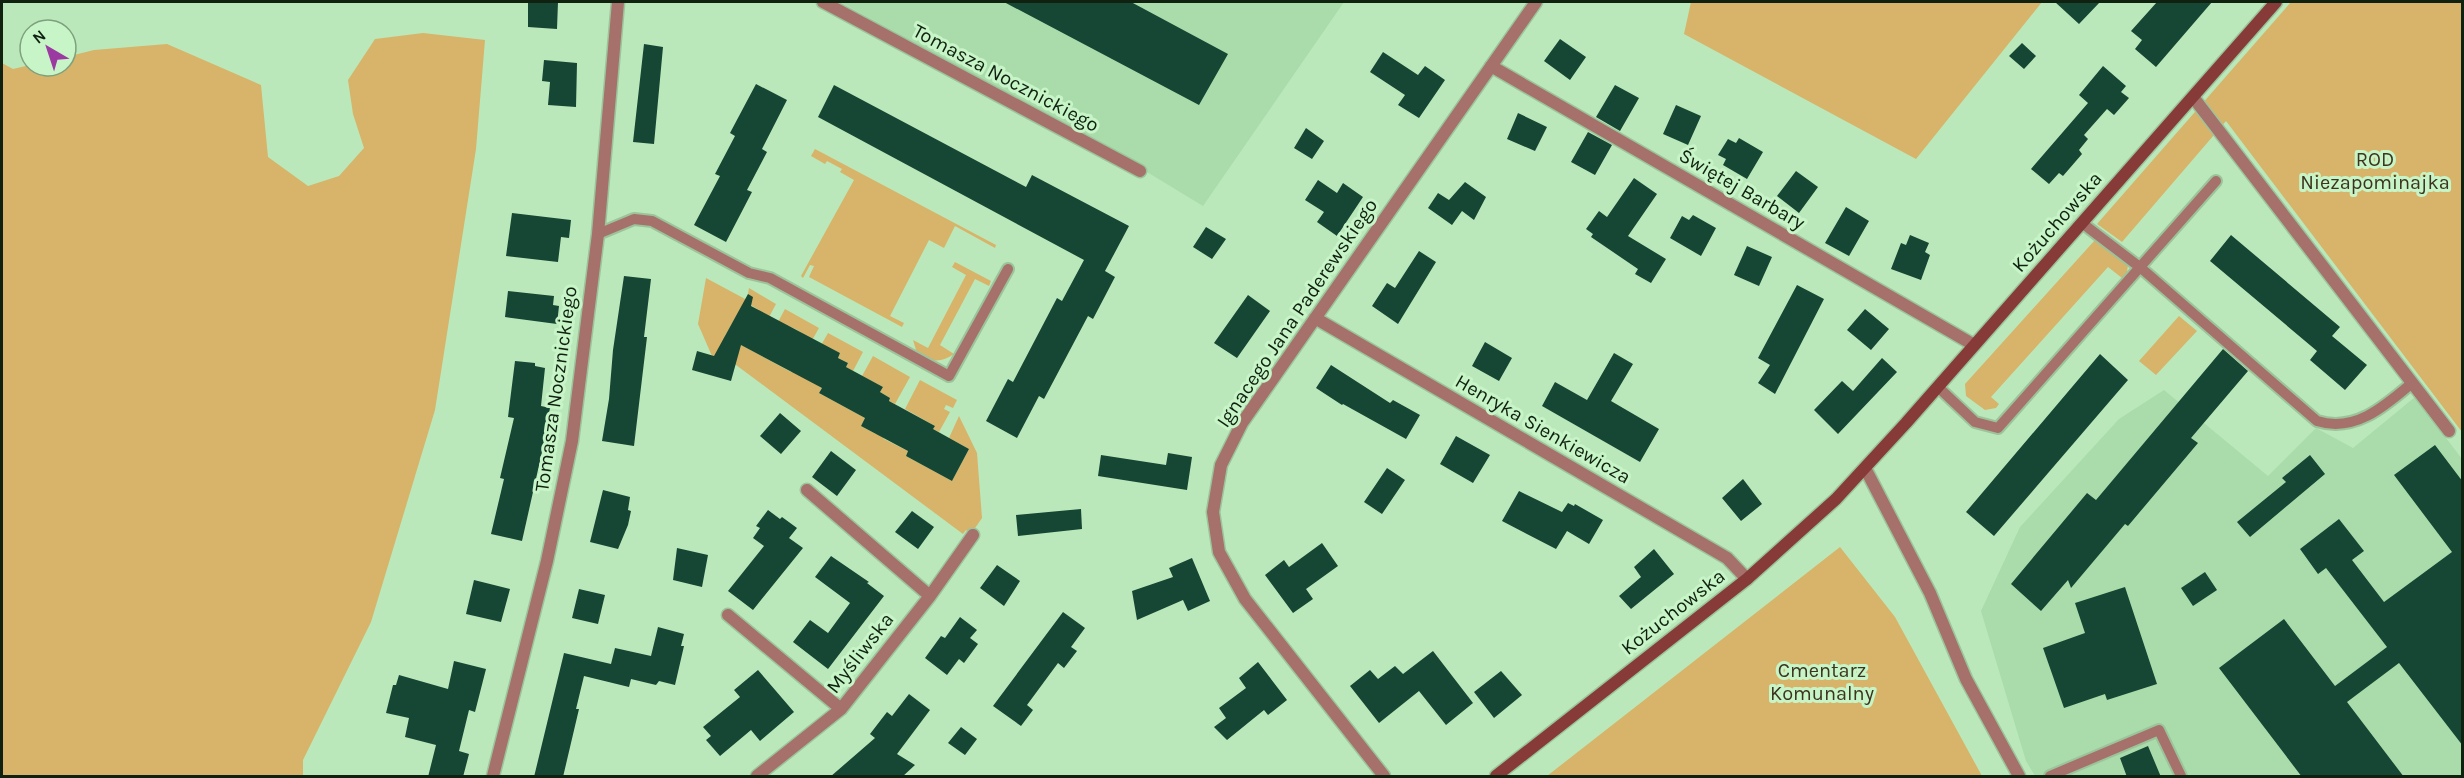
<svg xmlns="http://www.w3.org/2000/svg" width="2464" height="778" font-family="Karla,sans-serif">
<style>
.built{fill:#a9dcaa}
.green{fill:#d7b469}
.building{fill:#164634}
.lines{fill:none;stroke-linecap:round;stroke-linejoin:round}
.lane-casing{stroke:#9bc49b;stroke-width:14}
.street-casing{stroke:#9bc49b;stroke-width:15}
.secondary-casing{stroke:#9bc49b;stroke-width:15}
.lane{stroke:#a6706b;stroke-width:10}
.street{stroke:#a6706b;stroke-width:12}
.secondary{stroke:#873b38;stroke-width:12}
.labels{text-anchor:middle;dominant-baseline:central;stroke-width:6;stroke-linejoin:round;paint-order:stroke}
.street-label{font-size:20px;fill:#102110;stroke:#c7f5c7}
.park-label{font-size:20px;fill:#3d331e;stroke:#c7f5c7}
</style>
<rect width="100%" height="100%" fill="#bae8ba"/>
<path class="built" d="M840 2H1344L1203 206 1091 138Z
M2164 390 2268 476 2316 428 2353 448 2415 397 2462 459V776H2035L2026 761 1981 611 2020 527 2119 419Z"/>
<path class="green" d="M1691 2H2042L1916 159 1684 34Z
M2291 2H2462V432L2226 121 2122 242 2097 224Z
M423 33 485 40 476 149 435 410 371 622 303 760V776H2V63L13 69 30 65 66 66V57L94 50 167 44 261 85 268 157 308 186 339 176 364 148 353 114 348 80 375 39Z
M815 149 996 245 995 248 955 226 944 248 929 240 890 316 904 323 902 327 809 277 814 266 810 265 803 278 801 276 854 180 840 172 842 169 827 161 825 164 811 156Z
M2095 240 2122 258 2128 265 2127 272 2122 278 2108 267 1991 397 1999 404 1996 408 1985 410 1966 396 1965 384Z
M955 262 991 281 989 286 975 279 940 345 954 354C940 364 928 362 916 350L913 340 928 348 966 275 952 267Z
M706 278 747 300 749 288 776 304 768 319 758 313 759 310 749 304 739 322 734 320 725 336 791 372 794 369 806 379 822 388 819 393 865 418 861 426 876 434 878 431 884 439 908 451 906 456 952 481 969 449 949 438 959 416 977 453 982 518 971 534 966 530 963 534 736 365 728 360 712 356 698 324Z
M785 309 819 328 811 342C803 331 790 325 777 324Z
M2179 316 2197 331 2156 375 2139 361Z
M828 333 863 352 853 371 846 367 848 363 838 358 840 353 828 347H820Z
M873 356 910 377 895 404 889 401 890 398 880 392 883 387 862 376Z
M920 380 957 400 953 408 946 405 944 409 950 412 939 432 933 429 935 426 905 409Z
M1840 547 1895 617 1982 776H1547Z"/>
<path class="building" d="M528 2H558L557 29 528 27Z
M1004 2H1131L1228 54 1199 105Z
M2055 2H2100L2079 24Z
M2157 2H2212L2156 67 2135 49 2142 40 2131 31Z
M1560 39 1586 57 1570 80 1544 61Z
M2022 43 2036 56 2024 69 2009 56Z
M644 44 663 47 654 144 633 142Z
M1383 52 1418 75 1425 66 1445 80 1419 118 1398 105 1405 95 1370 72Z
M544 60 577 63 576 107 548 105 550 82 542 81Z
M2103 66 2126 86 2121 92 2129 98 2114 115 2107 109 2084 135 2088 139 2079 150 2082 154 2063 176 2059 173 2049 184 2031 169 2088 103 2079 95Z
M756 84 787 100 762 149 767 152 747 190 752 192 726 242 694 225 720 176 715 174 735 136 730 133Z
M834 85 1026 187 1032 175 1129 226 1105 271 1115 277 1093 319 1088 316 1044 399 1039 396 1017 438 986 421 1008 379 1013 382 1057 298 1062 301 1084 260 818 117Z
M1615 85 1639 98 1620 131 1596 117Z
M1676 105 1701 116 1688 145 1663 134Z
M1518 113 1547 127 1535 151 1507 139Z
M1306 128 1324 141 1312 159 1294 148Z
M1588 132 1612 145 1595 175 1571 162Z
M1739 138 1763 152 1747 179 1723 165 1726 159 1718 155 1728 139 1736 143Z
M1796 171 1818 187 1799 213 1777 196Z
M1634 178 1657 194 1628 236 1666 259 1651 283 1635 274 1638 269 1591 237 1593 234 1586 229 1599 211 1607 217Z
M1318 180 1337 193 1343 183 1363 197 1337 236 1317 222 1324 212 1305 200Z
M1465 182 1486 197 1474 220 1462 211 1452 225 1428 208 1438 193 1449 200Z
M1846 207 1869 221 1849 256 1825 243Z
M512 213 571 220 569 238 561 237 558 262 506 256Z
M1693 215 1716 228 1701 256 1670 238 1682 216 1689 220Z
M1206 227 1226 239 1212 259 1193 247Z
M1910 235 1929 243 1925 252 1930 255 1921 280 1891 269 1901 243 1906 245Z
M2231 235 2340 327 2332 336 2367 365 2345 390 2310 360 2317 351 2210 261Z
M1747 246 1772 257 1759 286 1734 275Z
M1419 251 1436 262 1398 324 1372 306 1387 283 1395 288Z
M624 276 651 279 644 337H647L634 446 602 441 609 399 613 350Z
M1797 285 1824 299 1775 394 1758 383 1770 365 1758 358Z
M508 291 554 296 553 305 559 306 557 324 505 317Z
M748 294 753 297 751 306 840 353 838 358 848 363 846 367 883 387 880 392 890 398 889 401 935 426 933 429 969 449 952 481 906 456 908 451 861 426 865 418 819 393 822 388 741 345 731 381 692 370 697 351 714 356Z
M1248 295 1270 311 1237 358 1214 343Z
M1865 309 1889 329 1871 350 1847 330Z
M1485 342 1512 358 1499 381 1472 366Z
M2223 349 2248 371 2191 438 2198 443 2128 526 2125 524 2071 588 2068 580 2041 611 2011 584 2087 493 2096 500Z
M1614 353 1633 364 1611 401 1659 429 1640 462 1542 406 1555 382 1587 400Z
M2100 354 2128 380 1994 536 1966 512Z
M1882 358 1897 372 1838 434 1814 410 1842 381 1853 391Z
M515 361 535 363V366L545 368 541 406 550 408 542 452 522 541 491 534 504 479 500 478 514 418 508 417Z
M1331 365 1390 403 1393 400 1420 415 1406 439 1343 404 1342 405 1316 388Z
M780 413 801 431 781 454 760 436Z
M1456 436 1490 455 1473 483 1440 464Z
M2435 445 2463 482V746L2399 663 2347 702 2404 777H2302L2219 668 2284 619 2335 686 2387 647 2326 568 2318 574 2300 549 2339 519 2364 551 2352 560 2384 602 2452 552 2394 475Z
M831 451 856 470 837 496 812 477Z
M1168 453 1192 457 1187 490 1098 476 1101 455 1166 465Z
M2310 455 2325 474 2250 537 2237 522 2286 482 2282 478Z
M1387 468 1405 480 1382 514 1364 502Z
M1743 479 1762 504 1741 521 1722 498Z
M603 490 630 497 628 510 631 511 628 525 618 549 590 542Z
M1519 491 1562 512 1568 503 1574 506 1575 504 1603 520 1589 544 1567 531 1556 549 1502 521Z
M1081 509 1082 529 1018 536 1016 515Z
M768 510 780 519 782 517 797 528 789 538 803 548 753 610 728 591 764 546 753 538 760 528 756 526Z
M912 511 934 527 918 549 895 532Z
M1322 543 1338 566 1306 589 1313 599 1293 613 1265 575 1284 560 1289 567Z
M677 548 708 555 702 587 673 580Z
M1654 549 1674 574 1631 609 1619 596 1641 577 1634 567Z
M831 556 869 582 867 583 884 596 828 669 793 642 810 620 828 633 850 603 815 577Z
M1192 558 1210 601 1188 611 1183 600 1137 620 1132 591 1173 577 1169 568Z
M997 565 1020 581 1004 606 980 588Z
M2205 572 2217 590 2193 606 2181 588Z
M474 580 510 589 501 622 466 614Z
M2125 587 2157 684 2107 700 2105 694 2064 708 2043 648 2085 633 2075 603Z
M579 589 605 595 598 624 572 618Z
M1063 612 1085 628 1071 647 1077 651 1064 668 1058 663 1027 705 1033 710 1021 726 993 706Z
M960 617 977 630 970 638 978 644 964 663 959 659 947 675 925 658 941 636 945 638Z
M658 627 684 634 681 646H684L675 685 659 681 656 685 631 679 629 687 584 676 576 709H579L563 777H534L564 653 611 664 615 648 651 656Z
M1433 651 1473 703 1446 725 1419 691 1379 723 1350 686 1370 670 1378 679 1395 666 1403 674Z
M454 661 486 669 475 712 469 710 459 751 469 754 463 777H428L436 745 405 737 409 718 386 713 393 685H396L399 675 448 689Z
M1258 662 1287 700 1268 715 1264 710 1227 740 1214 727 1226 718 1219 708 1246 688 1239 678Z
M758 670 794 712 760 741 751 730 720 756 706 740 711 736 703 727 740 697 734 690Z
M1501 671 1522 695 1494 718 1474 692Z
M909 694 930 710 897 754 915 765 902 777H830L875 738 870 734 887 712 892 716Z
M961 727 977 739 965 755 948 743Z
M2148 746 2161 777H2127L2120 758Z"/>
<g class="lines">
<defs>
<path id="lane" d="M2082 223 2141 268 2317 421C2355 433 2385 406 2412 383
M598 234 634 219 652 221 749 273 770 278 949 376 1008 269
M1938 387 1975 422 1998 428 2216 181
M2050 776 2159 730 2181 776"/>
<path id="street" d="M823 2 1140 171
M1491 66 1974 345
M2193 97 2449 431
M1315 318 1727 558 1747 579
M1865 468 1930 593 1966 679 2019 776
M807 490 930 596
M728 615 841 709
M493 776 547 561 572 441 598 234 618 2
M757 776 841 709 930 596 973 535
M1384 776 1245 599 1219 552 1213 512 1221 465 1242 423 1536 2"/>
<path id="secondary" d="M1496 776 1747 579 1836 499 1906 423 2276 2"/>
</defs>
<use href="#lane" class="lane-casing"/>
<use href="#street" class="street-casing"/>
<use href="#secondary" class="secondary-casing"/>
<use href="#lane" class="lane"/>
<use href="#street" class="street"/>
<use href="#secondary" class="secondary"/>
</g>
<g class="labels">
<g class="street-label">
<text transform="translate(1006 78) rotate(28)">Tomasza Nocznickiego</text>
<text transform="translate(1742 189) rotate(30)">Świętej Barbary</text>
<text transform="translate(2057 222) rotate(-49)">Kożuchowska</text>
<text transform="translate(1297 313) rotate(-56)">Ignacego Jana Paderewskiego</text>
<text transform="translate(556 389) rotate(-82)">Tomasza Nocznickiego</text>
<text transform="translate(1543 429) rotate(30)">Henryka Sienkiewicza</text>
<text transform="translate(1673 612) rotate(-38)">Kożuchowska</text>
<text transform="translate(860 653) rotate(-52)">Myśliwska</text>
</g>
<g class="park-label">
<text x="2375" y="159">ROD<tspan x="2375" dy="23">Niezapominajka</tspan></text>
<text x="1822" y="670">Cmentarz<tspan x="1822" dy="23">Komunalny</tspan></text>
</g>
</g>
<rect width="2464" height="778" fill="none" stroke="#102110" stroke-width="6"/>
<g transform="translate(48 48) rotate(321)"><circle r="28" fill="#c7f5c7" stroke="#7ea07e" stroke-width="1.5"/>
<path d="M0-4.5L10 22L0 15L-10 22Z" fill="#9b3ba2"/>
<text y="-9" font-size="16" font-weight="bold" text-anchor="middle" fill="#102110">N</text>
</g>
</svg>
